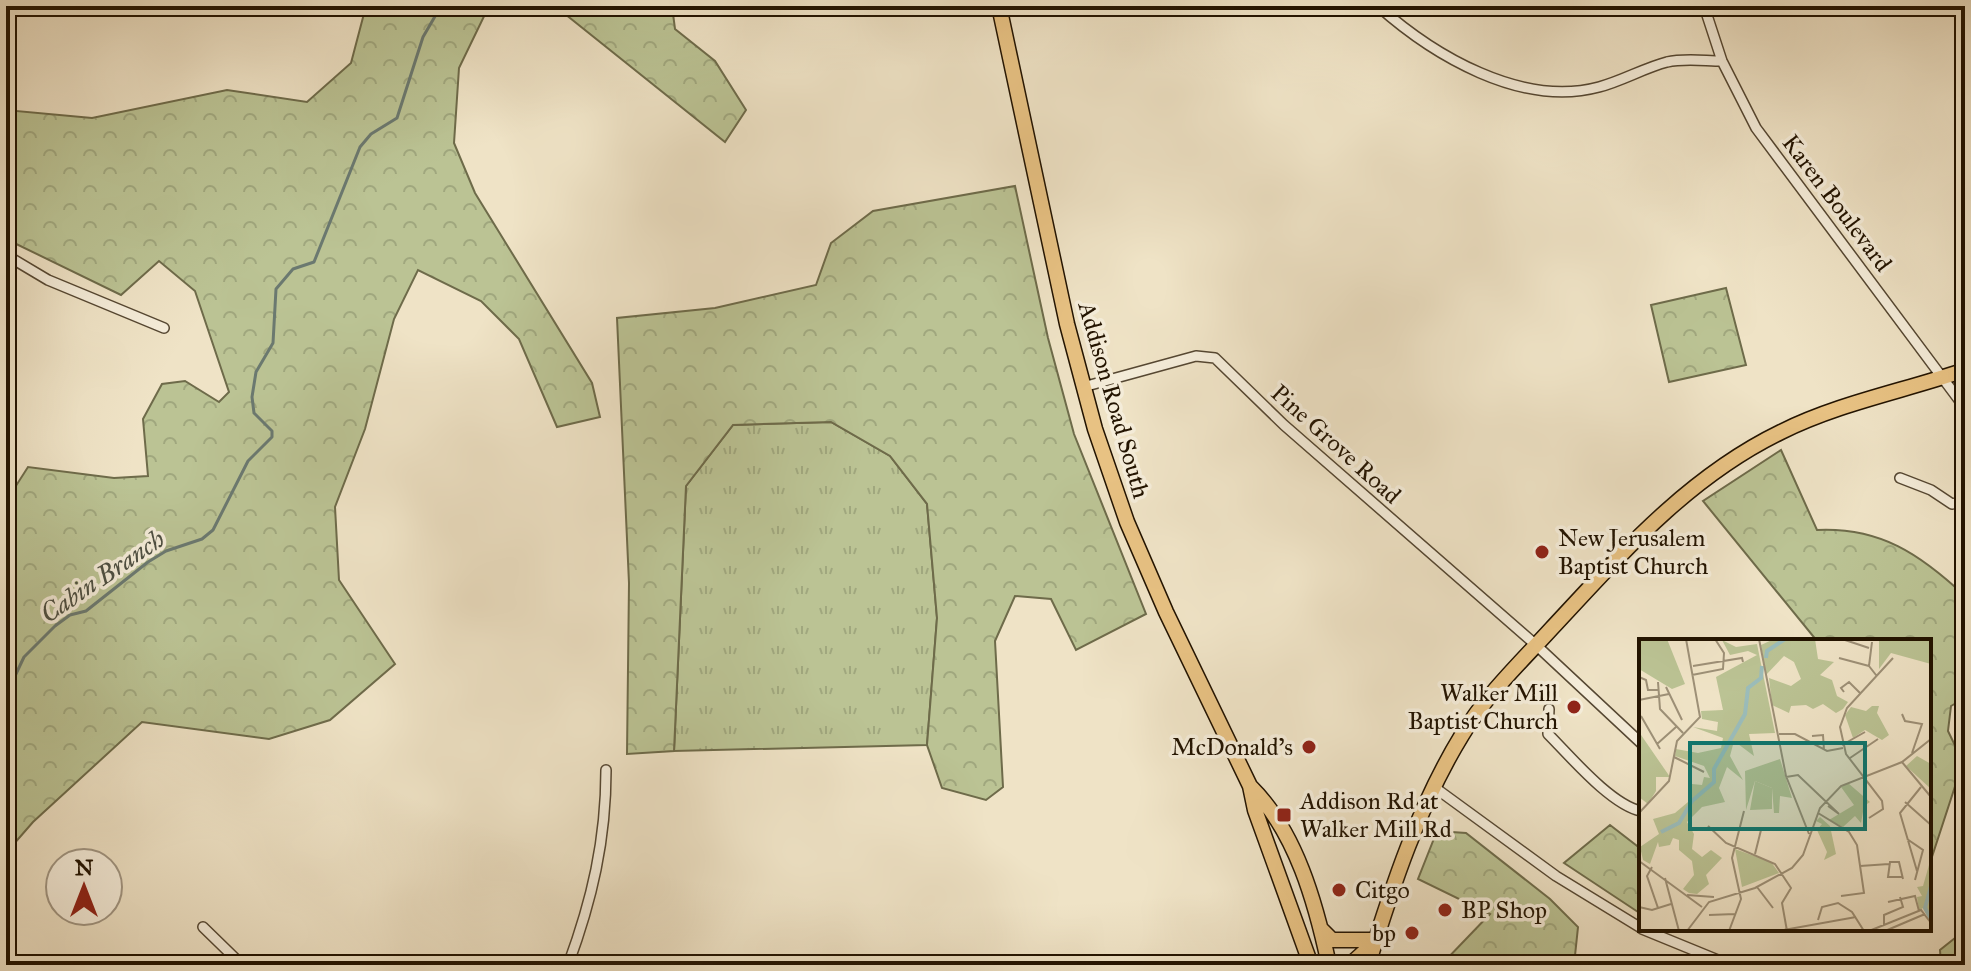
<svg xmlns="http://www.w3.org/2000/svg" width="1971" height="971" font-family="'IM FELL Great Primer',serif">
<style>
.grass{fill:url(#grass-tufts);stroke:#6e6b4a;stroke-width:2}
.forest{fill:url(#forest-crowns);stroke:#6e6b4a;stroke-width:2}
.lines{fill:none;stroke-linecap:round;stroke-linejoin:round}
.stream{stroke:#6b7970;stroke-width:3}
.minor-casing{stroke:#554732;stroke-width:12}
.primary-casing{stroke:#221300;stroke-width:17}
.minor{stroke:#f5edda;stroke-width:9}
.primary{stroke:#e8c283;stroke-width:14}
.poi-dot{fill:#8f2418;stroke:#f5edda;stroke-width:3}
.labels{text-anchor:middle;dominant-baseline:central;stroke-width:7;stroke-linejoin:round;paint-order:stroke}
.street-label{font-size:24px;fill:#221300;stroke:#f5edda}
.poi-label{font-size:24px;fill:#221300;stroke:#f5edda;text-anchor:start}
.water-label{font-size:26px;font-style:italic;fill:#4c4e41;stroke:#f5edda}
.inset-river{fill:none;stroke:#9bbdbb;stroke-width:4}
.inset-road{fill:none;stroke:#9d9077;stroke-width:2}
.view{fill:#0f766e;fill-opacity:0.15;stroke:#0f766e;stroke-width:4}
.inset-edge{fill:none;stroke:#221300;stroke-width:4}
</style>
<defs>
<pattern id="grass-tufts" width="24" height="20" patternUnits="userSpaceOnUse" patternTransform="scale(2)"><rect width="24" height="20" fill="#bbc394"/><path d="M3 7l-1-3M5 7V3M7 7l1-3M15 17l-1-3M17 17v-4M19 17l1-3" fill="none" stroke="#a0a77e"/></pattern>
<pattern id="forest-crowns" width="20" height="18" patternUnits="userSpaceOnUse" patternTransform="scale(2)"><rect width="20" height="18" fill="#bbc394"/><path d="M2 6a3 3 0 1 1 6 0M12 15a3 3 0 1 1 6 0" fill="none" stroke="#a0a77e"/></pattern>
</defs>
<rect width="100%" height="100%" fill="#efe3c6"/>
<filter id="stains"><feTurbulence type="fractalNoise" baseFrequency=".0025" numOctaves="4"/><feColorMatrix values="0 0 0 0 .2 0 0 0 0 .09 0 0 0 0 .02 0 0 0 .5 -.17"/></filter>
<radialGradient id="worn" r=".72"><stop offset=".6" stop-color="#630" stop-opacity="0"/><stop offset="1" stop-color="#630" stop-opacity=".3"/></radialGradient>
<path class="grass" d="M831 422 890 456 927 504 937 618 927 745 674 751 686 486 733 425Z"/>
<path class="forest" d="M366 6H489L459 68 454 143 475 193 592 383 600 417 557 427 519 339 481 301 418 270 394 319 365 429 335 507 339 580 395 664 330 720 269 739 142 722 33 822 6 853V528L12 492 28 467 114 478 148 476 143 419 162 384 185 381 219 402 229 392 195 291 159 261 121 295 6 239V110L92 118 227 90 307 102 351 63Z
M555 6H672L675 29 715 61 746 110 725 142Z
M1015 186 1048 338 1074 434 1146 614 1076 650 1051 599 1015 596 995 641 1003 787 986 800 942 788 927 745 937 618 927 504 890 456 831 422 733 425 686 486 674 751 627 754 629 583 617 318 715 308 816 285 831 243 873 211Z
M1726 288 1746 365 1669 382 1651 305Z
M1781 450 1817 530C1880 527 1920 554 1965 596V698L1951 706 1948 731 1963 762 1929 866V641H1817L1703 501Z
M1610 825 1641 849V914L1564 863Z
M1437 831 1466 833 1550 899 1578 927 1574 965H1441L1490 914 1418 879Z
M1965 930V965H1941L1940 950Z"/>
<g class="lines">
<path class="stream" d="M6 695 24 657 55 626 70 615 86 611 148 562 166 551 202 539 213 530 248 461 272 437V431L254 413 252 397 256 372 273 343 276 289 293 269 314 262 360 147 371 134 397 118 423 37 441 6"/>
<defs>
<path id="minor" d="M1378 6C1433 55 1521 108 1599 87 1622 81 1644 68 1667 62 1684 58 1705 61 1722 61
M1704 6 1722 61 1756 128 1965 408
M6 255 48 280 164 328
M1083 387 1196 356 1215 358 1284 425 1536 645 1641 743
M1900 478 1931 490 1952 504 1965 501
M1549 709 1548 734C1570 756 1611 805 1641 811
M1434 787 1556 876 1641 928
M203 927 242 965
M1642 929 1730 965
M568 965C592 900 606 840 606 770"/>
<path id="primary" d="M999 6 1067 324 1095 429 1127 522 1166 612 1250 786C1296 831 1316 904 1329 965
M1250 786 1255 810 1311 965
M1321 929 1332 940H1376
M1338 965 1353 962 1373 944
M1368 965C1392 887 1419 805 1462 735 1486 695 1521 662 1552 628 1621 554 1688 477 1781 432 1839 403 1904 391 1965 370"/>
</defs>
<use href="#minor" class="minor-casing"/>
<use href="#primary" class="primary-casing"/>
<use href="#minor" class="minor"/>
<use href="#primary" class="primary"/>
</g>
<g class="poi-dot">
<circle cx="1542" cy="552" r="8"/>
<circle cx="1574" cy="707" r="8"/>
<circle cx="1309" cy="747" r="8"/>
<rect x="1276" y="807" width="16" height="16" rx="4"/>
<circle cx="1339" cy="890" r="8"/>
<circle cx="1445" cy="910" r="8"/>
<circle cx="1412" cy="933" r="8"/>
</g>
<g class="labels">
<g class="street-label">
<text transform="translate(1837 203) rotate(53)">Karen Boulevard</text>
<text transform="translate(1114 400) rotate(74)">Addison Road South</text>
<text transform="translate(1336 444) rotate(42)">Pine Grove Road</text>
</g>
<g class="poi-label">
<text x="1558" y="538">New Jerusalem<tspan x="1558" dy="28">Baptist Church</tspan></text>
<text x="1558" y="693" text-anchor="end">Walker Mill<tspan x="1558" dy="28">Baptist Church</tspan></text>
<text x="1293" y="747" text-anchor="end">McDonald's</text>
<text x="1300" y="801">Addison Rd at<tspan x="1300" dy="28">Walker Mill Rd</tspan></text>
<text x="1355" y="890">Citgo</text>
<text x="1461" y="910">BP Shop</text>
<text x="1396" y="933" text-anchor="end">bp</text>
</g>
<g class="water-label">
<text transform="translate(102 576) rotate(-34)">Cabin Branch</text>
</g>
</g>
<g transform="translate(1639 639)">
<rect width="292" height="292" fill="#efe3c6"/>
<path d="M116 142 133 149V170L111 171ZM96 210 132 223 140 234 103 248Z" fill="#bbc394"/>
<path d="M0 0H28L46 45 33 50 0 30ZM135 0H176L179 20 195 23 181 36 193 41 198 57 209 63 204 70 197 74 184 65 174 70 167 66 152 67 150 74 133 66 130 39 152 47 162 40 155 23 145 17 127 36 122 6ZM240 0H292V25L252 14 240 30ZM83 1 97 8 118 5 136 94 110 95 115 117 95 102 91 117 104 141 88 128 80 149 86 163 63 168 48 183 55 195 53 210 63 218 72 211 83 219 67 236 70 245 58 255 50 254 44 250 55 236 53 222 40 211V201L34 199 31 206 20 208 19 203 11 225 4 221 1 208 20 195 14 180 36 174 49 163 53 145 63 146 65 138 71 139 65 127 36 117 37 110 59 114 82 109 84 99 54 88 78 92 79 83 63 80 62 72 84 71 77 38 118 16 109 12 91 16ZM233 67H240L238 74 250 96 243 101 226 91 214 99 206 76 212 68 227 72ZM0 93 31 138H17V152L9 165 0 158ZM278 117 292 125V150L267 127ZM141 120 153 159 141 157 140 174H135L133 149 116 142 107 171 106 132ZM209 144 231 163 225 167 222 184 216 177 204 188 190 181 215 166 202 148ZM181 178 191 187 197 215 185 221 188 213 178 191 183 185 177 182ZM292 219V283L284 269 280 271 278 258 283 257 278 248 284 247Z" fill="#bbc394"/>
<path class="inset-river" d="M127 19 128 12 146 0M22 193 40 184 53 162 75 143V130L106 75 109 49 122 39 123 27M292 247 286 269 292 280"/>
<path class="inset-road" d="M120 0 147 137 170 195M203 0 230 9M233 3 230 27 237 36M200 19 230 27M54 27 103 19 104 23M53 36 84 30 85 14 76 0M0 38 7 41 9 51H19M19 43 21 70 44 94M27 48 43 81M205 53 202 49 210 43 221 54M0 61 30 55M263 75 266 82 283 85 273 114M2 77 21 110M140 95H156L188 112 204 109M173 97 184 96 185 111M18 105 37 88M203 106 226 93M35 118 65 133M211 119 239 100M263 123 292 158M147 138 159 136 200 175 189 167M266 163 292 186M0 174 30 142 38 102 61 78 47 0M179 174 210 193 218 206 225 254 202 257M230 179 244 170 243 162 207 115 201 88 208 69 254 19M69 187 87 204 136 225 152 249 143 264 148 292M268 200 284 211 276 241M116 215 122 191M0 222 63 268M221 227 250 225M13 228 8 237 19 269M278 232 261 174 282 148M264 238H249L251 223H260L264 240M26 239 40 292M118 248 134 269M48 256 75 258M249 263 276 257 280 272M0 268 13 271 32 265M70 276 96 275M179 281 183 268 199 264 213 273 225 292M245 286V276L264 268 261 258M48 292 70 263 116 249 153 229 164 216 181 169 202 147 263 123 292 100M90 292 102 260 93 219 105 172M139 292 217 278M230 292 282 271 292 284M246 292 286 275"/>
<path class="view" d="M51 104H226V190H51Z"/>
<rect width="292" height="292" class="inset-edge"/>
</g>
<rect width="1971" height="971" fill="none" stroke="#efe3c6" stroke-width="32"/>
<rect x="8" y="8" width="1955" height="955" fill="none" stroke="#221300" stroke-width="4"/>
<rect x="16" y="16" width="1939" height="939" fill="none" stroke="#221300" stroke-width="2"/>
<g transform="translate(84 887)"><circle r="38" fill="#f5edda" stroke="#a19683" stroke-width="2"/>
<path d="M0-6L14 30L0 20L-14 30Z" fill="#8f2418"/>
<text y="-12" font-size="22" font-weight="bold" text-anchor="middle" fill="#221300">N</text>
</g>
<rect width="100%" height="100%" filter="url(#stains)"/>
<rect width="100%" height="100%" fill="url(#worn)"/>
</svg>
